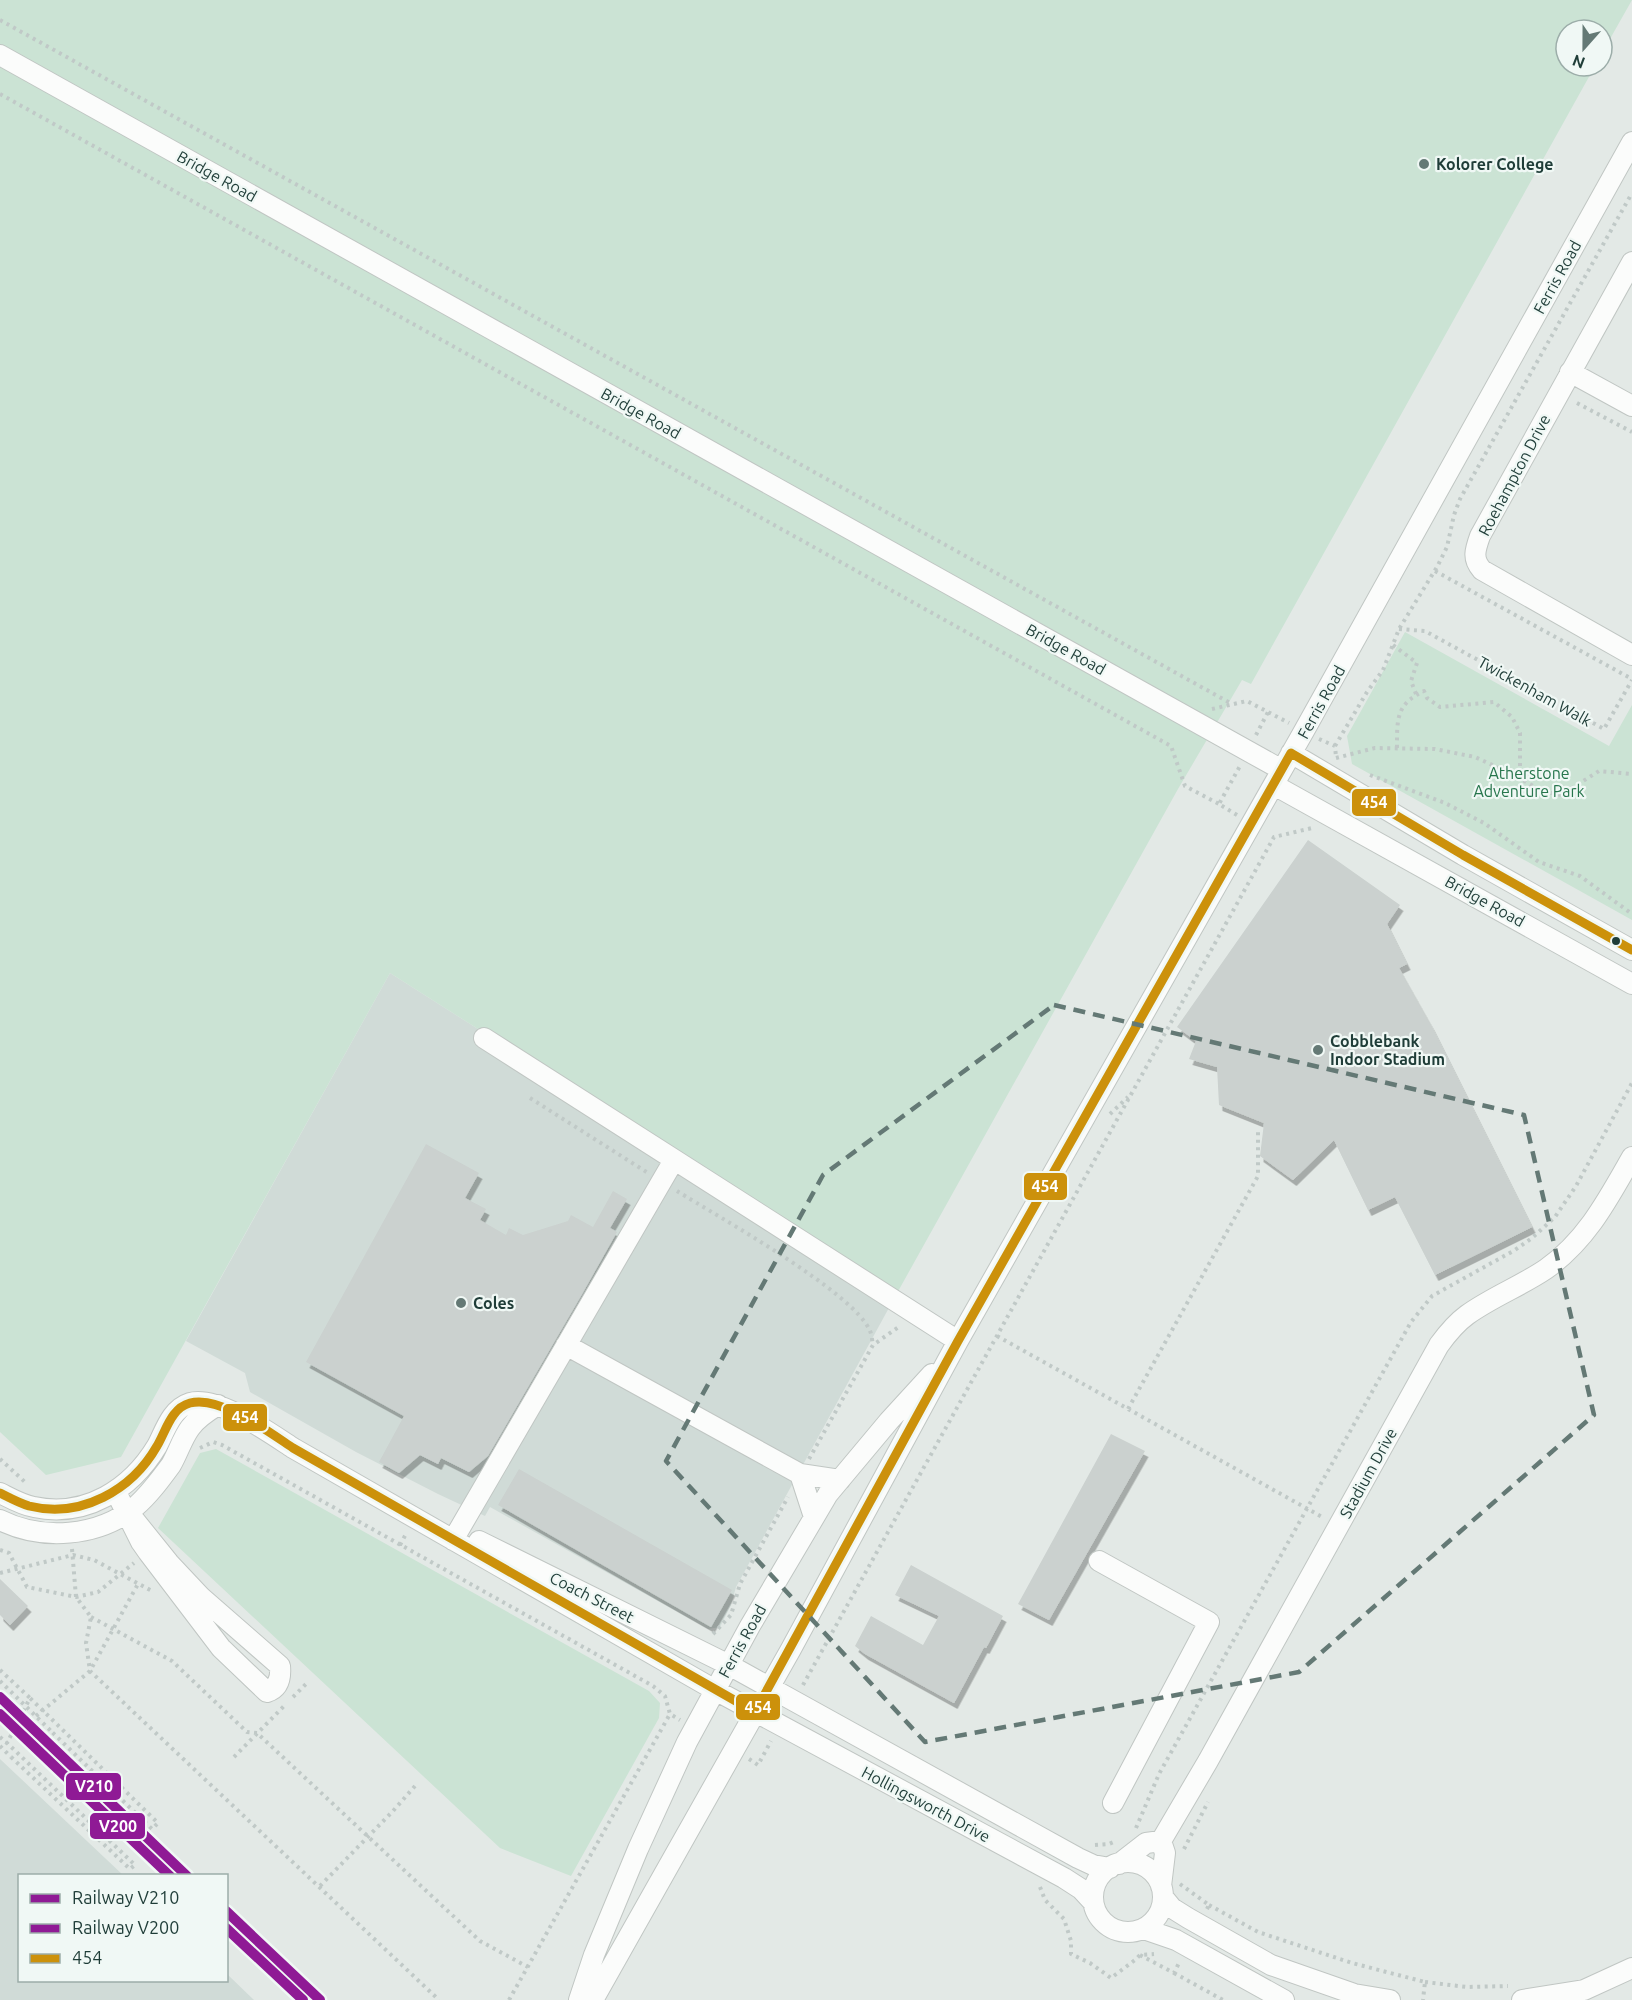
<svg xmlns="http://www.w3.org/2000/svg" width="1632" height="2000" font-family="Ubuntu,sans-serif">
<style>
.built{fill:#d0dbd7}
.green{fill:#cbe3d4}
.building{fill:#cbd1cf;filter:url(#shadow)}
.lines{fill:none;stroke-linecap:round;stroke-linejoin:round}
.minor-casing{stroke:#c0c6c3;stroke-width:22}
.path{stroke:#c0c9c7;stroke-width:4;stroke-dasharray:3 4.5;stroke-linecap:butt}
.minor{stroke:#fbfcfb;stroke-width:20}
.path-bridge{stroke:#c0c9c7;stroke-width:4;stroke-dasharray:3 4.5;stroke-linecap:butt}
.bus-1-casing{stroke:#f0f8f5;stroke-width:14}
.bus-1{stroke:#cc910b;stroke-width:9}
.rail-1-casing{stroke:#f0f8f5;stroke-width:15}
.rail-2-casing{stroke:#f0f8f5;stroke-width:15}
.rail-1{stroke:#8f1a95;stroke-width:10}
.rail-2{stroke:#8f1a95;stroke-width:10}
.marked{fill:none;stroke:#647975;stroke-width:4.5;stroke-dasharray:12 8;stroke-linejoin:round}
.poi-dot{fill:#647975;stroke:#f0f8f5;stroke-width:2}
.bus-dot{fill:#1f3d38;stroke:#f0f8f5;stroke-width:2}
.labels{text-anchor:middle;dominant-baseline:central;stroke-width:4.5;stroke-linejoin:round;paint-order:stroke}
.poi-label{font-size:16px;font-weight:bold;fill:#1f3d38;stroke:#f0f8f5;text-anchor:start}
.street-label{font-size:16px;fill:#1f3d38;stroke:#f0f8f5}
.park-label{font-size:16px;fill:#27764d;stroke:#f0f8f5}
.line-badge{stroke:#f0f8f5;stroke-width:2}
.badge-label{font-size:16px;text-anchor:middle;font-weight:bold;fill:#fff}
</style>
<defs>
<filter id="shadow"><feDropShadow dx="3.5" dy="6" stdDeviation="0" flood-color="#0004"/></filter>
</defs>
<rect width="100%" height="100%" fill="#e3e9e6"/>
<path class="built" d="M390 973 896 1295 736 1587 731 1605 720 1627 708 1629 490 1507 485 1516 438 1494 356 1452 250 1392 245 1373 186 1341Z
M0 1759 123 1875 20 1876V1980H226L227 1974 254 2000H0Z"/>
<path class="green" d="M0 0H1632L1602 53V30H1566V66H1595L1251 684 1242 680 1178 789 896 1295 390 973 121 1457 46 1475 0 1432Z
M1405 632 1609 746 1632 705V920L1352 764 1347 736Z
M216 1449 649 1691 660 1703 659 1718 571 1876 500 1848 158 1528 200 1453Z"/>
<path class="building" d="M1308 840 1400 905 1387 924 1407 964 1399 968 1431 1025 1532 1227 1435 1275 1395 1197 1368 1210 1334 1140 1293 1180 1260 1156 1264 1123 1219 1105 1217 1067 1189 1059 1196 1041 1177 1027Z
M426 1144 479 1173 465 1198 486 1209 480 1220 506 1235 509 1228 523 1235 568 1221 571 1215 593 1227 613 1191 627 1199 610 1228 617 1232 581 1296 488 1456 469 1472 441 1458 438 1464 420 1455 399 1473 379 1462 404 1416 306 1362Z
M1111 1434 1145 1451 1049 1620 1018 1604Z
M519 1469 732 1590 711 1627 498 1505Z
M911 1565 1003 1616 986 1648 984 1647 954 1703 865 1654 855 1646 871 1616 923 1645 939 1616 895 1595Z
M0 1579 28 1606 10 1625 0 1615Z"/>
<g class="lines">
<defs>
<path id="minor" d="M0 55 1282 770
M1632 262 1480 536C1475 550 1472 559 1482 570L1632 655
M1570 372 1632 406
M1291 753 1463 855 1632 950
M1274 785 1632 984
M484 1038 958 1341
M566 1345 800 1474 840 1480
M800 1474 814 1517
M116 1492 141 1542 148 1552 221 1648 267 1692C279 1688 281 1677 280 1666L201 1597 169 1563 128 1512
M0 1493C10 1498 22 1505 34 1507 86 1518 131 1489 157 1446 165 1431 171 1409 190 1403 217 1395 270 1433 293 1448L715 1690 1064 1878 1081 1889 1093 1902
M0 1520C42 1541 98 1537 135 1507 149 1495 160 1480 171 1465 178 1453 182 1439 190 1428 197 1418 208 1411 218 1405
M453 1540 674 1160
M479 1541 729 1665 1078 1858 1093 1865 1110 1868
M1099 1561 1209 1622 1113 1803
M1093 1897a35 35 0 1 1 70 0a35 35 0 1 1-70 0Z
M1119 1864 1146 1843 1161 1841
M1161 1886 1165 1853 1161 1841 1208 1761 1439 1345C1447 1334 1456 1323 1467 1315 1492 1297 1521 1286 1546 1269 1587 1240 1608 1199 1632 1157
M1163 1897 1172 1908 1188 1918 1271 1965 1354 1994 1390 2000
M1144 1929 1176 1940 1284 2000
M579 2000 594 1955 638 1849 687 1742 750 1626 828 1494 889 1421 932 1374
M593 2000 791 1649 958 1341 1304 731 1632 142
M1522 2000 1584 1990 1632 1968"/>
</defs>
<use href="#minor" class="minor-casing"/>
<path class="path" d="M0 20 1232 704
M0 94 1171 746 1185 786 1219 804
M1577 403 1632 432
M1435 571 1632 679
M1399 629 1425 631 1604 729 1632 680
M1393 645 1417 663 1411 681 1416 694
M1212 709 1247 701 1289 723
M1256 735 1268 712
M1319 739 1335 746 1336 757
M1335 746 1367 692 1383 670 1399 629 1437 567 1447 547 1454 515 1460 499 1632 193
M1397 748C1397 719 1396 704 1424 691L1427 698 1440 707 1494 702 1512 717 1520 733V777
M1336 758 1375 748 1435 749 1475 757 1514 775 1542 791 1561 795 1599 771 1632 774
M1370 775 1445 803 1484 823 1539 862 1580 876 1632 914
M1237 815 1219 804 1240 766
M530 1098 648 1173
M1110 1114 1128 1097
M677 1191C717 1216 855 1293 870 1331 872 1335 872 1341 873 1345
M997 1336 1324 1518
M1128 1409 1258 1176V1131
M200 1448 213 1442 222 1445 653 1686 665 1696 670 1714 680 1720
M0 1459 26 1483
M809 1459 873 1345 900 1326
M400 1545 407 1532
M72 1549 76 1597 91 1617 86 1643 90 1671 439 2000
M0 1550 9 1553 27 1587 76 1597 98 1592 134 1563
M0 1573 73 1555 94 1560 152 1591
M91 1617 172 1661 247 1732 257 1733 480 1941 528 1967
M713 1634 731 1615 740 1584 788 1497
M0 1670 30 1698
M0 1681 52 1732
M803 1685 1274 837 1312 828
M293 1697 306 1684
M36 1716 90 1671 138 1584
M0 1737 7 1743
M0 1746 11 1757
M234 1757 286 1704
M749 1759 758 1765 771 1741
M1136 1828 1159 1774 1411 1322 1432 1296 1515 1250 1532 1238 1555 1217 1576 1186 1632 1083
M1095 1845 1109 1844 1116 1841
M1184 1849 1208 1802
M1180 1884 1209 1905 1207 1909
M320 1886 393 1811 415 1786
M1040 1887 1045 1900 1064 1919 1071 1941V1954L1090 1963 1111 1978 1135 1960 1140 1955 1154 1954
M1209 1905 1258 1932 1352 1963 1425 1982 1423 2000
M1140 1955 1174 1973 1179 1963
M1174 1973 1223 2000
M1425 1982 1467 1987 1508 1986
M509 2000 670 1714"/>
<use href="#minor" class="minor"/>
<path class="path-bridge" d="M11 1757 130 1869 135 1865 7 1743 30 1698 158 1823 152 1829 52 1732"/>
<defs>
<path id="bus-1" d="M0 1493C10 1498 19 1503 29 1506 81 1519 132 1490 157 1446 166 1431 171 1408 190 1403 220 1395 269 1432 293 1448L755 1712 958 1341 1291 753 1463 855 1632 950"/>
</defs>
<use href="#bus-1" class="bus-1-casing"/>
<use href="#bus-1" class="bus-1"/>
<defs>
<path id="rail-1" d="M0 1697 187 1876
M226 1911 320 2000"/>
<path id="rail-2" d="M0 1714 170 1876
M226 1928 303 2000"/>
</defs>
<use href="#rail-1" class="rail-1-casing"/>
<use href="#rail-2" class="rail-2-casing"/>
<use href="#rail-1" class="rail-1"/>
<use href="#rail-2" class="rail-2"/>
</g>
<path class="marked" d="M1054 1005 1524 1115 1594 1415 1299 1672 925 1742 666 1461 823 1175Z"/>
<g class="poi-dot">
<circle cx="1424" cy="164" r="6"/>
<circle cx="1318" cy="1050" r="6"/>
<circle cx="461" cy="1303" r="6"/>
</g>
<circle class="bus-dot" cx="1616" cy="941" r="5"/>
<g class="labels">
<g class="poi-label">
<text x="1436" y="164">Kolorer College</text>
<text x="1330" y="1041">Cobblebank<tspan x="1330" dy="18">Indoor Stadium</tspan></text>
<text x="473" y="1303">Coles</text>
</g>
<g class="street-label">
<text transform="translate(217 176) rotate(29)">Bridge Road</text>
<text transform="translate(1557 277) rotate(-61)">Ferris Road</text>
<text transform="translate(641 413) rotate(29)">Bridge Road</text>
<text transform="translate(1514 475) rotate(-62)">Roehampton Drive</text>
<text transform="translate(1066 649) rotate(29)">Bridge Road</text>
<text transform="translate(1535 691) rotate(29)">Twickenham Walk</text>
<text transform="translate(1321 702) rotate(-61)">Ferris Road</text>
<text transform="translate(1485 901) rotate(29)">Bridge Road</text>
<text transform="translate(1368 1473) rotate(-61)">Stadium Drive</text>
<text transform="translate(592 1597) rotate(27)">Coach Street</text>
<text transform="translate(742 1641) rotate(-61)">Ferris Road</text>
<text transform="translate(926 1804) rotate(28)">Hollingsworth Drive</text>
</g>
<g class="park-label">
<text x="1529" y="773">Atherstone<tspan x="1529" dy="18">Adventure Park</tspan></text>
</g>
</g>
<g class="line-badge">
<rect x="1351" y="788" width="46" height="29" rx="6" fill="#cc910b"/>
<rect x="1023" y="1172" width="45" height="29" rx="6" fill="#cc910b"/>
<rect x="222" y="1403" width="46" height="29" rx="6" fill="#cc910b"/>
<rect x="735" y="1693" width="46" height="28" rx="6" fill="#cc910b"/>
<rect x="65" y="1772" width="57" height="29" rx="6" fill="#8f1a95"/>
<rect x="89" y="1812" width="57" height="28" rx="6" fill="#8f1a95"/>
</g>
<g class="badge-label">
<text x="1374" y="808">454</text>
<text x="1045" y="1192">454</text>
<text x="245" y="1423">454</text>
<text x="758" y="1713">454</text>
<text x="94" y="1792">V210</text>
<text x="118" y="1832">V200</text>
</g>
<rect x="18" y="1874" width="210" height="108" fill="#f0f8f5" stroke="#9cada9" stroke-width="1.5"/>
<rect x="30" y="1894" width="30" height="9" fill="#8f1a95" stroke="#9cada9" stroke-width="1.5"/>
<text x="72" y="1904" font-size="18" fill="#1f3d38">Railway V210</text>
<rect x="30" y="1924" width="30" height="9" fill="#8f1a95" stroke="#9cada9" stroke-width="1.5"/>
<text x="72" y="1934" font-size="18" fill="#1f3d38">Railway V200</text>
<rect x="30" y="1954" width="30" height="9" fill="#cc910b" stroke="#9cada9" stroke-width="1.5"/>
<text x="72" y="1964" font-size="18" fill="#1f3d38">454</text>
<g transform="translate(1584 48) rotate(201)"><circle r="28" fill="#f0f8f5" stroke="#9cada9" stroke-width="1.5"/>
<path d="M0-4.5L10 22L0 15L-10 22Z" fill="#647975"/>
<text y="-9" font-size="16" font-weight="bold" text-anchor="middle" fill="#1f3d38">N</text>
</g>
</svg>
